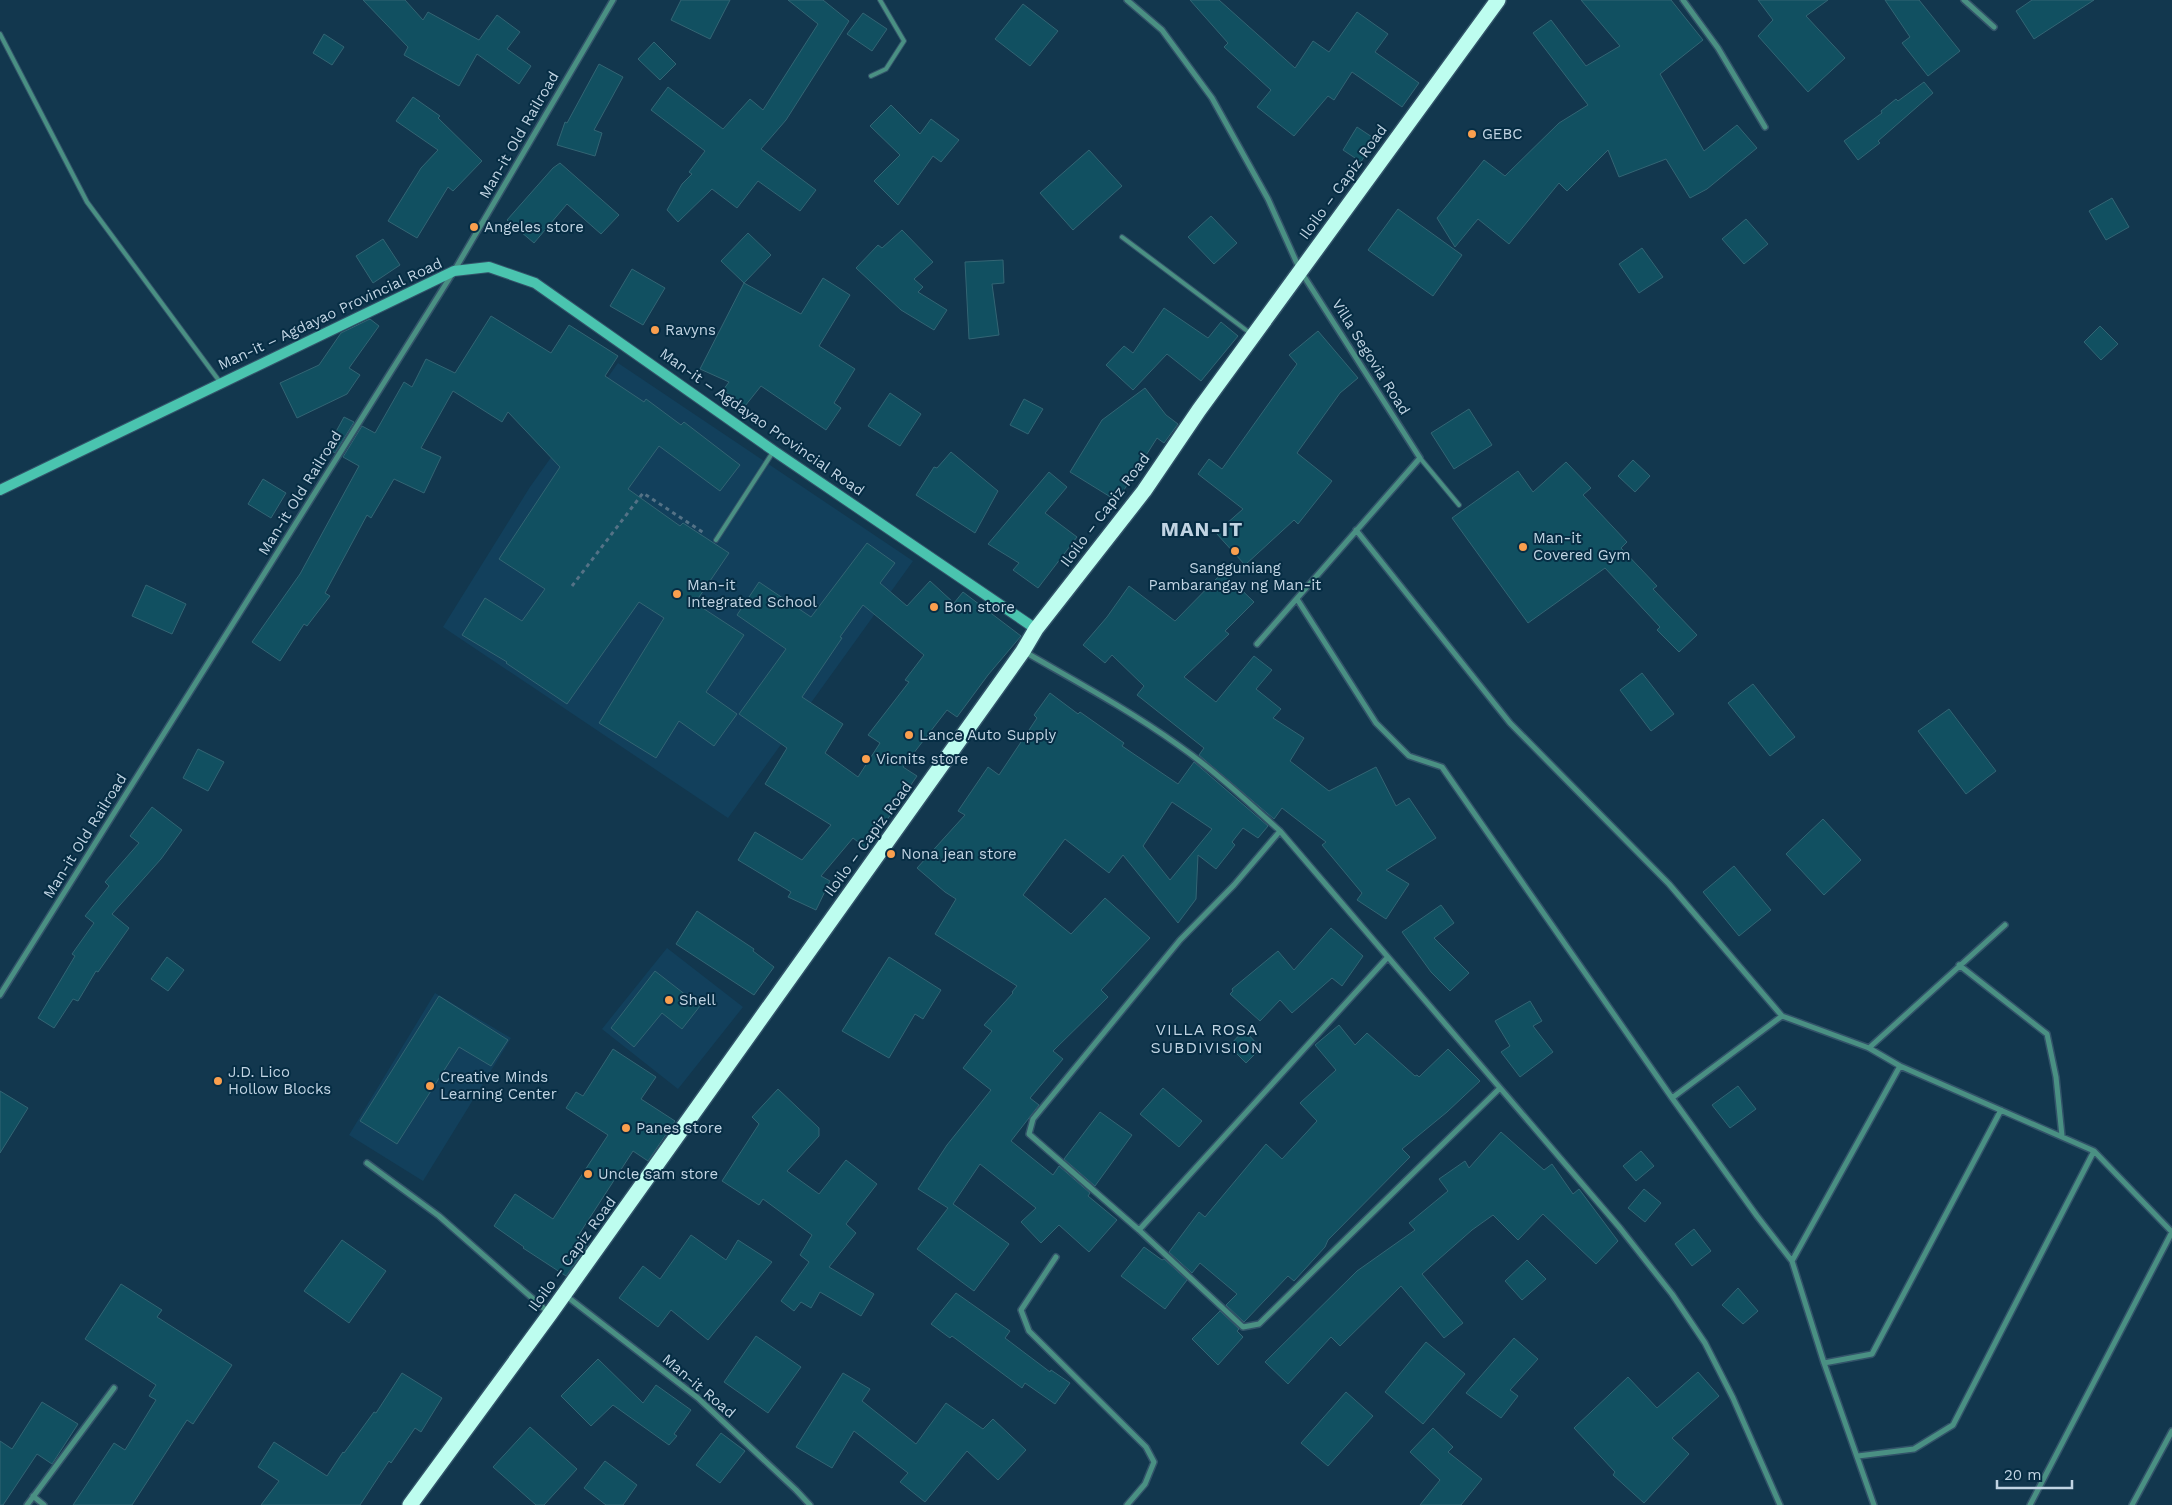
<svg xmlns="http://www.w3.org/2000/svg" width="2172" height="1505" font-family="'Work Sans',sans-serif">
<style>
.built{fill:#12405c}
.building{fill:#115061;stroke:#336574;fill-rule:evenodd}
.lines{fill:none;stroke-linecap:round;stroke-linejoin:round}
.lane-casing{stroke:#325369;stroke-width:6}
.street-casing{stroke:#325369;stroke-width:8}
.secondary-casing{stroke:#325369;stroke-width:12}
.highway-casing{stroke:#325369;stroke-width:18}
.path{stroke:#547286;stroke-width:3;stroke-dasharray:4 4;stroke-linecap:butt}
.lane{stroke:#4a9083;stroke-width:4}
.street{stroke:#4a9083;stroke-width:5}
.secondary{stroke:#4ac4af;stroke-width:10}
.highway{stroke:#bdfdef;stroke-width:15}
.poi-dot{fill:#fa9f4e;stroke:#062d44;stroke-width:2}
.labels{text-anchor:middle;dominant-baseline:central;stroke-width:4;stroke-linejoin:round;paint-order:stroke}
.poi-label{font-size:15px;fill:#c1d4e3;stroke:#062d44;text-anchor:start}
.street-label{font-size:15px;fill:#c1d4e3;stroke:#062d44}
.neighbourhood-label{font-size:16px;letter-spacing:1px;fill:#c1d4e3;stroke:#062d44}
.district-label{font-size:20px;font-weight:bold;letter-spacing:1px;fill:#c1d4e3;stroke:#062d44}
</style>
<rect width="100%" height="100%" fill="#12374e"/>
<path class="built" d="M618 363 913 561 728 818 443 627 530 487Z
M667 948 743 1007 678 1089 602 1029Z
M435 993 511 1038 423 1181 349 1135Z"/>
<path class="building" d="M363 0H405L423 20 428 12 479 40 497 15 520 32 507 49 531 66 519 84 477 54 459 86 404 55 408 47Z
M681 0H730L710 39 671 20Z
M788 0H823L849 21 786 120 761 149 816 190 800 211 758 181 737 208 712 189 678 222 667 210 682 184 692 174 689 172 705 151 651 110 668 87 723 129 750 99 763 110 818 24Z
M1190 0H1219L1295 68 1313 41 1329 52 1357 12 1388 34 1375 52 1419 83 1402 107 1352 72 1334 100 1328 96 1294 136 1257 107 1271 90 1224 47 1228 43Z
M1581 0H1671L1703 40 1660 74 1704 151 1737 125 1757 148 1707 189 1690 198 1666 159 1619 177 1608 150 1567 191 1559 183 1509 244 1478 219 1455 247 1437 218 1484 160 1505 176 1559 123 1588 105 1533 33 1551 20 1586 66 1620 46Z
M1758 0H1828L1806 16 1845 58 1808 92 1758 36 1773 20Z
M1885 0H1919L1960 51 1928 76 1902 43 1910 37Z
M2032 0H2094L2034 39 2016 11Z
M1023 4 1058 31 1030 66 995 39Z
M863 13 887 29 872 51 847 34Z
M324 34 344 47 332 65 313 53Z
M654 42 676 64 660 80 638 59Z
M599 64 623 77 594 130 602 133 595 156 557 145 565 122 567 123Z
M1924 82 1933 93 1878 141 1880 143 1858 160 1844 141 1882 113 1881 111 1896 99 1898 101Z
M413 97 440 116 438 118 482 161 453 191 448 187 417 238 388 221 421 168 438 150 396 121Z
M891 105 920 134 931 119 959 140 941 162 933 156 898 205 874 181 900 155 870 126Z
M1357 127 1375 139 1361 162 1343 150Z
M1089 150 1122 186 1073 230 1040 193Z
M560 163 619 215 601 234 567 204 534 243 507 220 553 168Z
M2112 198 2129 227 2106 240 2089 211Z
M1398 209 1462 255 1433 296 1368 250Z
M1211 216 1237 243 1214 264 1188 237Z
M1746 219 1768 244 1744 264 1722 239Z
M902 230 933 262 914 279 923 287 918 292 947 310 934 330 901 310 856 268 878 245 882 248Z
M748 233 771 255 744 283 721 261Z
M383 239 400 265 373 283 356 256Z
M1642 248 1663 277 1639 293 1619 264Z
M1003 260 1004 283 992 284 999 335 969 339 965 262Z
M632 269 665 288 643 325 610 306Z
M823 278 850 295 819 346 855 369 834 403 841 408 826 430 761 386 745 406 723 390 729 382 700 369 744 283 801 314Z
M1164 308 1208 338 1221 322 1238 336 1201 381 1167 354 1133 390 1106 365 1124 346 1133 353Z
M491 316 551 353 569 325 618 356 605 376 644 402 646 399 681 425 684 422 740 465 720 491 659 446 628 489 680 526 683 523 729 553 695 603 744 635 706 692 737 714 714 746 679 721 656 758 599 723 664 618 639 602 567 704 506 663 507 662 462 635 485 598 522 621 545 589 499 559 560 467 508 412 502 422 453 391 421 448 441 457 424 493 394 479 371 518 367 515 325 593 330 596 307 626 304 624 280 661 252 642 300 574 359 466 343 457 362 426 375 433 404 382 412 387 426 359 455 373Z
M370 319 379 326 349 368 360 375 347 394 297 418 280 383 319 365 341 333Z
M2100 326 2118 344 2101 360 2084 342Z
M1318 331 1358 378 1340 393 1297 453 1332 481 1298 524 1294 520 1245 565 1216 533 1243 509 1198 474 1209 459 1222 469 1297 364 1289 355Z
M1145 388 1166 415 1178 424 1164 443 1157 438 1117 501 1070 472 1102 420Z
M890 393 921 414 900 446 868 426Z
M1024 399 1043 409 1028 434 1010 425Z
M1469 409 1492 445 1454 469 1431 433Z
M344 417 354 422 335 453 327 448Z
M951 452 998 491 975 533 916 495 934 467 937 468Z
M1633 460 1650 476 1635 492 1618 476Z
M1566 462 1591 488 1583 495 1627 542 1621 548 1657 586 1653 589 1697 635 1679 652 1657 630 1660 627 1605 568 1528 623 1452 518 1518 471 1533 492Z
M1049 472 1067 487 1045 513 1077 537 1038 588 1013 570 1019 563 988 544Z
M263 479 286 493 271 518 248 504Z
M867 543 895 563 880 583 907 606 930 581 954 603 963 592 1021 636 988 675 957 717 947 710 903 767 917 776 867 849 853 838 821 876 830 881 816 910 788 897 791 892 738 860 755 832 802 860 831 825 765 784 787 748 739 714 786 649 737 615 759 582 811 617ZM863 605 924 655 905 680 909 682 868 735 880 743 858 777 825 753 843 724 802 697 842 638 840 637Z
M1223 572 1254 602 1225 631 1229 634 1184 677 1216 702 1254 656 1272 670 1256 689 1281 709 1273 718 1304 738 1290 761 1329 791 1376 767 1396 806 1409 798 1436 838 1386 870 1409 884 1386 919 1357 900 1362 893 1322 845 1326 842 1282 808 1274 819 1199 755 1204 748 1137 695 1144 686 1112 655 1105 663 1083 645 1107 617 1129 586 1175 621Z
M146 585 186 604 172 634 132 616Z
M1642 673 1674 714 1651 731 1620 690Z
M1753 684 1795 737 1770 756 1728 703Z
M1050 693 1078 714 1080 712 1124 743 1122 746 1178 784 1194 762 1268 826 1258 838 1243 828 1232 842 1235 845 1216 869 1198 855 1196 899 1178 923 1123 855 1109 873 1065 839 1023 895 1071 934 1105 898 1150 938 1101 990 1108 997 1053 1051 1063 1059 1030 1098 1039 1105 1011 1141 1053 1175 1059 1166 1090 1193 1088 1196 1117 1220 1089 1252 1059 1225 1041 1243 1021 1222 1036 1208 980 1164 953 1204 1009 1244 974 1291 917 1249 948 1208 918 1189 947 1145 991 1090 963 1068 992 1031 984 1025 1013 993 1012 992 1017 986 935 934 956 899 945 892 917 868 965 815 958 811 988 767 999 775 1037 718 1034 715ZM1172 802 1212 829 1170 880 1143 846Z
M1949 709 1996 771 1966 794 1918 731Z
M198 749 224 762 208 791 183 778Z
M152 807 182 830 161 859 112 914 129 928 98 972 96 971 78 1001 73 999 54 1028 38 1018 75 956 72 954 94 923 85 916 109 886 105 882 139 843 130 836Z
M1823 819 1861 860 1824 895 1786 854Z
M1734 866 1771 910 1739 936 1703 892Z
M1441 905 1454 923 1434 938 1469 973 1450 991 1431 972 1402 932Z
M697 911 754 949 753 951 774 967 754 995 676 944Z
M1331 928 1363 956 1342 986 1332 978 1292 1013 1280 1000 1260 1021 1230 994 1233 991 1232 989 1278 951 1294 970Z
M167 957 184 970 168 991 151 979Z
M889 957 941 990 923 1019 915 1014 889 1058 842 1031Z
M655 971 700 1006 682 1029 662 1013 634 1047 611 1028Z
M439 996 508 1040 491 1066 459 1047 397 1144 360 1121Z
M1530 1001 1542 1021 1533 1026 1553 1052 1520 1077 1501 1052 1510 1046 1495 1021Z
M1339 1025 1355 1045 1367 1033 1415 1076 1417 1075 1419 1077 1448 1049 1480 1081 1447 1112 1402 1149 1410 1157 1328 1240 1325 1247 1294 1281 1288 1276 1244 1322 1226 1305 1237 1294 1200 1263 1192 1273 1169 1252 1199 1212 1205 1217 1266 1144 1282 1159 1317 1121 1300 1103 1336 1070 1315 1045Z
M1244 1030 1261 1048 1246 1063 1229 1046Z
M613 1049 656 1077 641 1099 675 1121 648 1161 633 1151 576 1239 587 1246 566 1276 523 1248 524 1247 494 1226 515 1194 553 1219 608 1135 566 1108 576 1092 583 1096Z
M1738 1086 1756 1109 1730 1128 1712 1105Z
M1163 1088 1202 1121 1179 1147 1140 1114Z
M778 1089 819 1128V1136L787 1171 819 1194 846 1160 877 1184 846 1224 856 1233 829 1267 874 1294 861 1316 820 1292 811 1308 801 1302 794 1311 781 1301 809 1262 800 1255 812 1235 763 1199 759 1205 722 1181 759 1124 752 1117Z
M0 1091 28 1108 0 1153Z
M1100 1112 1132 1135 1095 1186 1064 1159Z
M1501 1132 1544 1170 1552 1164 1573 1194 1579 1189 1618 1241 1596 1264 1543 1214 1518 1240 1493 1215 1472 1230 1422 1274 1463 1323 1444 1338 1401 1286 1340 1346 1331 1337 1288 1384 1265 1362 1357 1271 1415 1230 1409 1223 1448 1191 1439 1179 1465 1161 1469 1168Z
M1641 1151 1654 1166 1636 1181 1623 1166Z
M1644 1189 1661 1203 1645 1222 1628 1208Z
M1694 1229 1711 1251 1692 1266 1675 1244Z
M691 1235 726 1260 738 1240 772 1262 708 1340 671 1310 658 1327 619 1298 643 1266 660 1279Z
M342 1240 386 1271 349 1323 304 1291Z
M1144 1247 1162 1260 1164 1259 1187 1280 1165 1309 1121 1276Z
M1527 1260 1546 1279 1522 1300 1505 1281Z
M121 1284 162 1310 157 1317 232 1365 193 1424 187 1420 132 1505H73L114 1443 125 1450 156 1400 149 1396 156 1385 85 1339Z
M1738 1288 1758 1311 1743 1324 1722 1305Z
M956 1293 1010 1331 1005 1338 1050 1372 1051 1370 1070 1383 1055 1404 1025 1383 1022 1388 952 1336 950 1338 931 1324Z
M1220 1311 1239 1329 1237 1331 1243 1337 1218 1365 1192 1339Z
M756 1336 801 1367 768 1413 724 1382Z
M1514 1338 1538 1359 1510 1390 1518 1396 1501 1418 1466 1393Z
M1426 1342 1465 1374 1423 1424 1385 1392Z
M598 1359 643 1403 656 1385 691 1410 674 1434 677 1436 669 1445 613 1405 591 1426 561 1396Z
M1698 1372 1719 1396 1672 1438 1689 1454 1644 1503 1613 1475 1615 1472 1574 1428 1628 1377 1657 1408Z
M402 1373 442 1398 421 1432 415 1428 391 1463 389 1461 360 1505H261L279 1481 258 1467 274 1442 327 1476 343 1452 344 1453 374 1412 376 1413Z
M843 1373 870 1389 862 1401 916 1444 946 1403 983 1429 993 1419 1026 1450 998 1480 967 1451 925 1502 900 1482 908 1473 854 1431 832 1468 796 1447Z
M1346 1392 1373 1416 1328 1466 1301 1443Z
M42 1402 78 1424 52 1464 37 1454 3 1505H0V1441L12 1449Z
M530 1427 577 1469 544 1505H536L493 1467Z
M1433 1428 1453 1447 1448 1452 1482 1479 1461 1505H1420L1440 1480 1410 1452Z
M721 1433 745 1451 720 1483 696 1465Z
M605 1461 637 1485 623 1505H606L584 1488Z"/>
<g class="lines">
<defs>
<path id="lane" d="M0 34 87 202 220 382
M871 76 886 69 904 41 880 0
M1122 237 1250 333
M1420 458 1459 505
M716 540 773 452"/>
<path id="street" d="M1127 0 1162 30 1212 98 1268 199 1300 270 1420 458 1257 644
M1683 0 1718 48 1765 127
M1964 0 1994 27
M1356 530 1510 723 1669 884 1782 1016 1869 1048 1900 1066 2094 1151 2172 1232
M1297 599 1376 723 1409 756 1442 767 1672 1098 1757 1216 1792 1261 1824 1363 1874 1505
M1025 652C1077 682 1129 710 1178 745 1215 771 1247 801 1280 831L1620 1228 1672 1294 1705 1343 1733 1398 1780 1505
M1280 831 1234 885 1180 940 1033 1119 1029 1134 1139 1230 1243 1327 1259 1324 1499 1089
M1959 965 2047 1034 2056 1077 2062 1136
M0 995 454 271 613 0
M1869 1048 2005 925
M1672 1098 1782 1016
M367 1163 439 1216 548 1312
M1139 1230 1387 958
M1056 1257 1021 1310 1029 1331 1146 1447 1154 1462 1145 1484 1127 1505
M1792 1261 1900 1066
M565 1295 698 1398 796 1490 810 1505
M1824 1363 1872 1354 2001 1110
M1858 1456 1914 1449 1953 1425 2094 1151
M33 1496 44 1505
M27 1505 114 1388
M2030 1505 2172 1232
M2132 1505 2172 1431"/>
<path id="secondary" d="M0 490 454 271 489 267 535 283 774 451 1036 629"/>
<path id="highway" d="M410 1505 550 1314 1023 651 1036 629 1144 491 1199 410 1498 0"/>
</defs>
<use href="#lane" class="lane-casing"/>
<use href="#street" class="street-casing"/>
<use href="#secondary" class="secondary-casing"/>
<use href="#highway" class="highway-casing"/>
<path class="path" d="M572 586 643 493 704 533"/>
<use href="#lane" class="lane"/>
<use href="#street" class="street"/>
<use href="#secondary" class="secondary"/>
<use href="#highway" class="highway"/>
</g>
<g class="poi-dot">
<circle cx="1472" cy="134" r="5"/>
<circle cx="474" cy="227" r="5"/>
<circle cx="655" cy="330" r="5"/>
<circle cx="1523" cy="547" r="5"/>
<circle cx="1235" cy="551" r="5"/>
<circle cx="677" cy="594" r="5"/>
<circle cx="934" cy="607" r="5"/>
<circle cx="909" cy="735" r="5"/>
<circle cx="866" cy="759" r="5"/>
<circle cx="891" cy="854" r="5"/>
<circle cx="669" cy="1000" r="5"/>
<circle cx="218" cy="1081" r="5"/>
<circle cx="430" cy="1086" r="5"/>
<circle cx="626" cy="1128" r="5"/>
<circle cx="588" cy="1174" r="5"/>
</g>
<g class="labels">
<g class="poi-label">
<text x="1482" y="134">GEBC</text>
<text x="484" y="227">Angeles store</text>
<text x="665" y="330">Ravyns</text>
<text x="1533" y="538">Man-it<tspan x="1533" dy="17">Covered Gym</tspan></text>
<text x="1235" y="568" text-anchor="middle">Sangguniang<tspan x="1235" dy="17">Pambarangay ng Man-it</tspan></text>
<text x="687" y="585">Man-it<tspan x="687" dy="17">Integrated School</tspan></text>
<text x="944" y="607">Bon store</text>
<text x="919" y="735">Lance Auto Supply</text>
<text x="876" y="759">Vicnits store</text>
<text x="901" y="854">Nona jean store</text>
<text x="679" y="1000">Shell</text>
<text x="228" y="1072">J.D. Lico<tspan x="228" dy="17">Hollow Blocks</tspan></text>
<text x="440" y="1077">Creative Minds<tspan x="440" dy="17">Learning Center</tspan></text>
<text x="636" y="1128">Panes store</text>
<text x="598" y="1174">Uncle sam store</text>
</g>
<g class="street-label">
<text transform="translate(519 135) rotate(-60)">Man-it Old Railroad</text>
<text transform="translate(1343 182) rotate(-54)">Iloilo – Capiz Road</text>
<text transform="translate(330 314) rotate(-25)">Man-it – Agdayao Provincial Road</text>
<text transform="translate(1371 357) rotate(58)">Villa Segovia Road</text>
<text transform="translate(762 422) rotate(35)">Man-it – Agdayao Provincial Road</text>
<text transform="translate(300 493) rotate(-58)">Man-it Old Railroad</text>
<text transform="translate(1105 510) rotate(-53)">Iloilo – Capiz Road</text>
<text transform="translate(85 836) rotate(-58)">Man-it Old Railroad</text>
<text transform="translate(868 839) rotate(-54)">Iloilo – Capiz Road</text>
<text transform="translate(572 1254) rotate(-54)">Iloilo – Capiz Road</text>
<text transform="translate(699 1386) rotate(40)">Man-it Road</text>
</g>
<g class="neighbourhood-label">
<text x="1207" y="1029">VILLA ROSA<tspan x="1207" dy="18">SUBDIVISION</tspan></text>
</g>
<g class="district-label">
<text x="1202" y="529">MAN-IT</text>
</g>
</g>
<path d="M1997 1480v8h75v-8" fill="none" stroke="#c1d4e3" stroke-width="2.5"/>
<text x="2004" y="1480" font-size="15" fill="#c1d4e3" stroke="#062d44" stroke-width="4" paint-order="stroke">20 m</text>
</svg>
